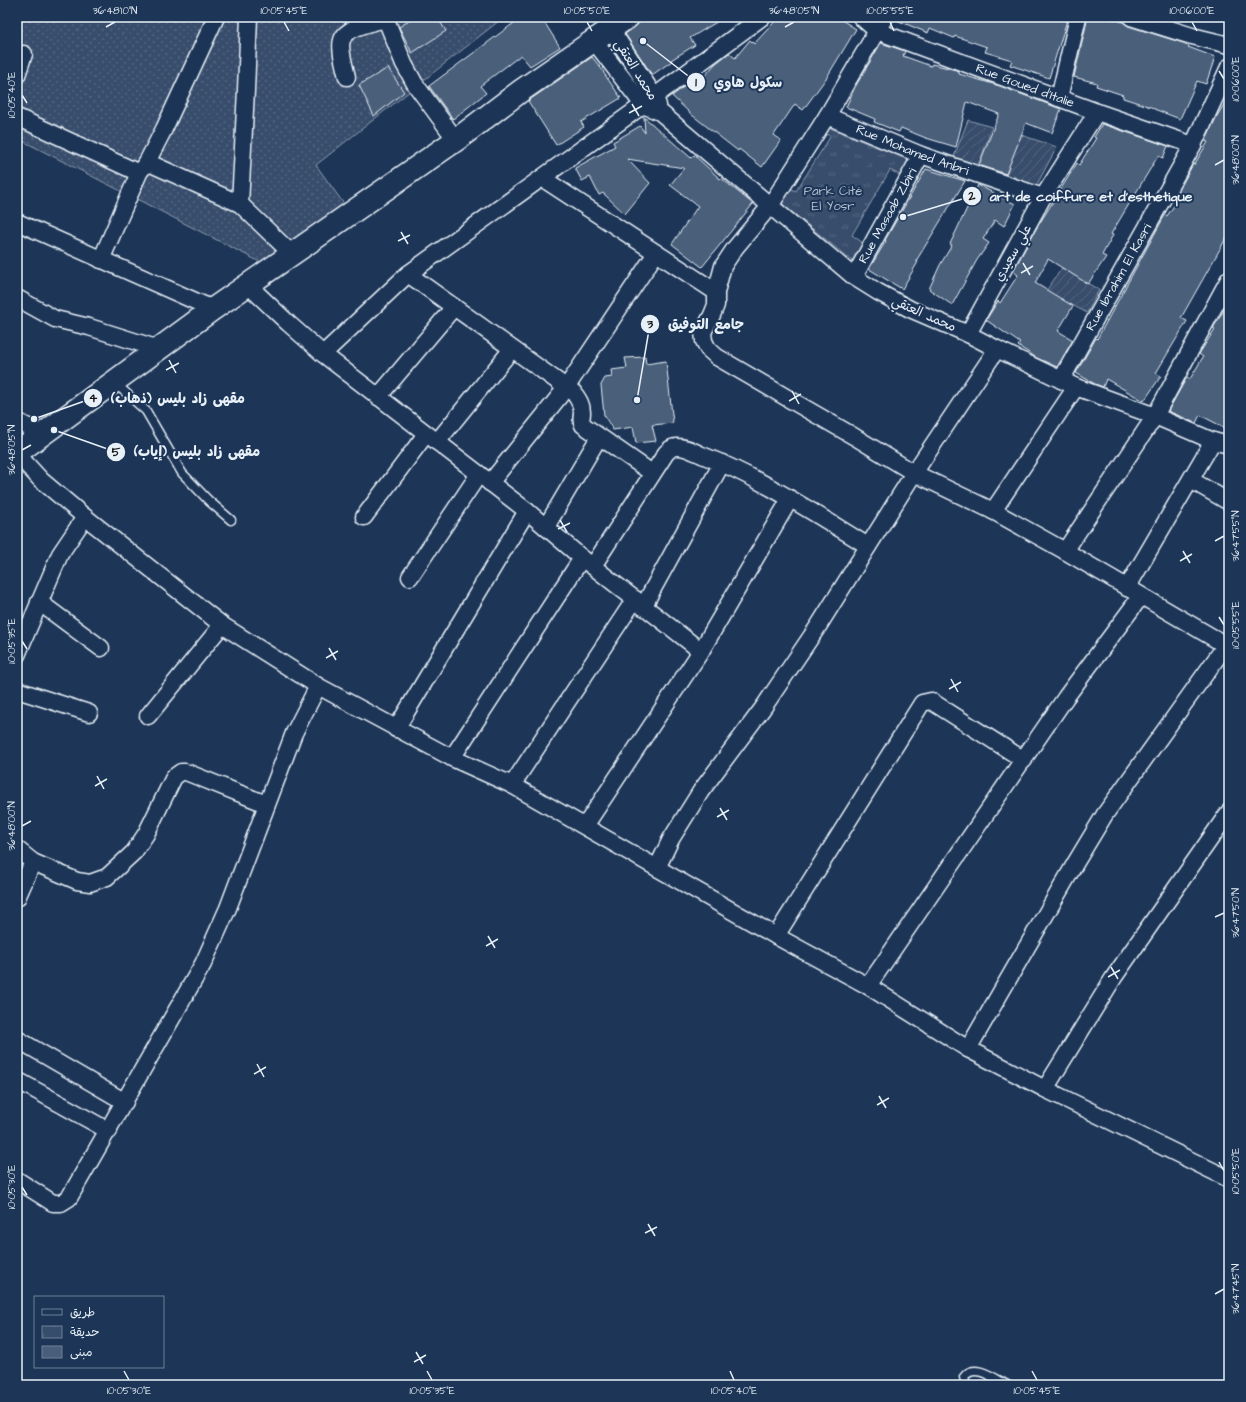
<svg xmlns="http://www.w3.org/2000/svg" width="1246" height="1402" font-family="'Architects Daughter','Playpen Sans Arabic',sans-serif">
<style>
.grass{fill:url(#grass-dots);stroke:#909fb2}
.park{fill:url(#park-tufts);stroke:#909fb2}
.garden{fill:url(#garden-furrows);stroke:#909fb2}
.building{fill:#495e7a;stroke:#e8f1f8}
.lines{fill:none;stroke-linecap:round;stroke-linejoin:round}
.lane-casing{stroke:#e8f1f8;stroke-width:11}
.street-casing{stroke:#e8f1f8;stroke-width:19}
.secondary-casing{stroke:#e8f1f8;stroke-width:25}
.lane{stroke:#1d3557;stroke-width:8}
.street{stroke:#1d3557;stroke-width:16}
.secondary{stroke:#1d3557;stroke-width:22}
.ticks{fill:none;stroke:#e8f1f8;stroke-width:1.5}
.labels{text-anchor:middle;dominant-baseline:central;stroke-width:4;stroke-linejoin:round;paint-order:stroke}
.street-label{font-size:13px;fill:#e8f1f8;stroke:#1d3557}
.park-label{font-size:13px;fill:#b3c0ce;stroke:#1d3557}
.leader{fill:none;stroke:#e8f1f8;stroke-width:1.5}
.callout-dot{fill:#e8f1f8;stroke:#1d3557;stroke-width:1.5}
.mark-label{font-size:12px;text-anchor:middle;font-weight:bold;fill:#111}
.callout-label{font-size:14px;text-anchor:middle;font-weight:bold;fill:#e8f1f8;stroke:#1d3557;stroke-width:4;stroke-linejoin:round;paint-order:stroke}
.neatline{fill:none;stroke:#e8f1f8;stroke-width:1.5}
.ticks-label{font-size:10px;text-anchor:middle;fill:#e8f1f8}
</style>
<defs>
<pattern id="grass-dots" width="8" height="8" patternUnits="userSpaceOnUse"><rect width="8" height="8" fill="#374d6c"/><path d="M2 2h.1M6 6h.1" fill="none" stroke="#546782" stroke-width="1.8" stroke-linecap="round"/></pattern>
<pattern id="park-tufts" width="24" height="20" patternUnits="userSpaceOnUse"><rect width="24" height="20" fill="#374d6c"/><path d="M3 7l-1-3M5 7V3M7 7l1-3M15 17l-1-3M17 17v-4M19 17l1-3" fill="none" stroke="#546782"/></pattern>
<pattern id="garden-furrows" width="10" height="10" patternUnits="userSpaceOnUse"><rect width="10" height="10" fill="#374d6c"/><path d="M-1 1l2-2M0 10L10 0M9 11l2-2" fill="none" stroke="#546782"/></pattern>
</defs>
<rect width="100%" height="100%" fill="#1d3557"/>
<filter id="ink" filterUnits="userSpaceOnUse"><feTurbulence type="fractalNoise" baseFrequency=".025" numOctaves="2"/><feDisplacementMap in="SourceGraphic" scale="8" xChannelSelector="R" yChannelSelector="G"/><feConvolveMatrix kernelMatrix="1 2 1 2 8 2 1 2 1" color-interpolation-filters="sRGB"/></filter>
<g filter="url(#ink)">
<path class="grass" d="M17 17H504L316 165 344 204 262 263 17 138Z"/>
<path class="park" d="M825 126 911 161 903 177 890 170 852 235 863 243 852 261 781 203 786 186 796 191 830 137 821 129Z"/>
<path class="garden" d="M968 120 992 127 978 167 953 159Z
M1021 135 1057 147 1035 188 1005 176Z
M1062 268 1099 290 1087 313 1046 291Z"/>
<path class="building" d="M415 17H437L446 31 412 53 399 27Z
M522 17H541L560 47 530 66 521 55 480 86 486 93 453 119 429 86Z
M643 17H725L690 38 695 45 671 60 672 61 652 75 625 34 635 27 639 23 640 19Z
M779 17H837L856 29 827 77 803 110 795 104 774 135 781 140 762 167 739 149 738 151 692 115 672 96 699 75 703 78 715 64 729 53 735 58 750 40 754 44Z
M894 17H1068L1049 78 1010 65 1012 60 985 52 987 47 955 36 954 38 930 28 928 33 894 19Z
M1088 17H1113L1112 19 1123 22 1128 26 1183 43 1189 46 1188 47 1215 57 1206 84 1197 81 1180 119 1154 109V108L1123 98V95L1096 86 1097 83 1074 77Z
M881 43 905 51 903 56 931 66 932 64 956 70 959 71V74L1000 86 1061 109 1052 133 1026 123 1006 174 979 165 999 114 967 102 956 147 926 138 901 128 899 132 874 122 875 119 846 107 855 87Z
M592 57 604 72H603L621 98 581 122 584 127 556 145 528 101Z
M388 68 404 92 374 116 359 85Z
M1229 96V233L1181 318 1187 321 1156 373 1161 376 1144 401 1106 379 1103 387 1095 384 1076 373 1096 338 1097 339 1165 215 1167 216 1182 194 1178 192 1193 164 1194 165 1208 142 1205 141 1217 116Z
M644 117 691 158 694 155 720 179 721 178 753 204 702 267 672 244 698 206 670 185 684 168 627 159 650 183 625 214 603 193 599 195 590 177 582 181 575 168 615 146 613 142 640 126 645 133Z
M1102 124 1168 146 1163 158 1158 156 1111 234 1113 235 1102 255 1106 257 1088 284 1048 259 1035 283 1073 306 1058 331 1073 340 1057 367 1037 358 1018 346 1020 343 986 320 998 301 1000 303 1018 275 1013 271 1036 229 1077 163 1079 165 1096 138 1094 137Z
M926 169 965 181 916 261 918 262 902 289 869 269 886 241 885 240Z
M978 185 1015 204 1004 226 995 220 983 239 989 243 977 260 952 305 929 289 940 265 952 245 950 244Z
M1229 302V430L1200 415 1196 423 1168 411 1187 377 1190 379 1203 357 1199 354 1215 329 1213 328Z
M645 357 646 364 666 361 673 423 652 425 656 441 636 443 633 427 613 430 604 415 601 385 605 378 612 377 611 370 627 368 625 358Z"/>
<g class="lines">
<defs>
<path id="lane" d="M115 383 146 411 182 473 209 501 231 520
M966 1385 964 1377C974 1362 995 1379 1007 1385"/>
<g id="street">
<path d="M385 17 404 64 415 84 456 140"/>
<path id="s1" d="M861 17 877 31 1097 112 1193 145"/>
<path d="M885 17 827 116 770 206 735 248 723 266 716 292V305L712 315 703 332 704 341 708 349 717 357 789 399 855 437 914 473 993 511 1065 551 1229 647"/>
<path d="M1131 17 1192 36 1229 45"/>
<path d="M611 29 654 96 658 105"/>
<path d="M594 41 643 105 660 112 854 277 878 292 910 309 968 334 997 349 1076 387 1155 416 1213 441 1229 445"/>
<path d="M17 75 24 54"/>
<path d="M347 77C345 68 339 48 342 40 346 27 374 22 386 19"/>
<path d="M1059 98 1078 17"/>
<path id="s2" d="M827 116 921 155 1043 197"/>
<path d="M17 117 139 173 101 260"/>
<path d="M147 162 240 204 292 254"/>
<path d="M141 170 147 162 164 129 216 17"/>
<path d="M542 178 716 292"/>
<path d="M240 204 246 90 249 17"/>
<path d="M17 222 213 309"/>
<path d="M408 274 574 393C578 399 582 404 582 412 582 418 580 420 583 425L652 473"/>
<path id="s3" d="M854 277 921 155"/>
<path d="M248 285 288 323 323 354 527 511 582 558 701 651"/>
<path d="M17 298 55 319 89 327 159 349"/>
<path d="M968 334 1043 197 1097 112"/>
<path d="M323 354 408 274 643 105 762 17"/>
<path id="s4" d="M1061 380 1193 145 1229 67"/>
<path d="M378 397 454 307"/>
<path d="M17 421 43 435"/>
<path d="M437 442 512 349"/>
<path d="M17 454 41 480 85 517 222 625 318 686 452 758 512 785 776 936 868 986 968 1049 1045 1089 1229 1179"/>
<path d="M1191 480 1229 502"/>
<path d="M490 483 566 388 656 253"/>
<path d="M993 511 1076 387"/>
<path d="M364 517 426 434"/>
<path d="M546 527 599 437"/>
<path d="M1065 551 1155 416 1229 279"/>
<path d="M593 566 666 453C669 450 672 447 676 447 685 446 695 452 702 455 761 478 814 513 868 546"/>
<path d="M410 577 479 474"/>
<path d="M1127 588 1213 441"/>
<path d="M39 602 101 648"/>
<path d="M643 607 722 463"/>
<path d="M17 655 60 554 85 517"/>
<path d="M17 690 89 713"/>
<path d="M148 716 222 625"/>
<path d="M396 729 527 511"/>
<path d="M452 758 582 558"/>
<path d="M512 785 635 599"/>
<path d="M585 826 701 651 790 499"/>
<path d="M17 849 33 862 77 881 90 883 107 877 134 852 146 834 174 777 181 772H186L266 804"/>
<path d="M657 868 671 839 701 791 763 708 819 625 914 473 997 349"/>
<path d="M17 898 33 862"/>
<path d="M776 936 922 703 931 701 1024 760"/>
<path d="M868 986 1066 697 1141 596"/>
<path d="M17 1039 125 1102"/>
<path d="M968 1049 1076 862 1105 814 1226 645"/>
<path d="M17 1080 109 1131"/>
<path d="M1045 1089 1114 977 1229 812"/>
<path d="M17 1180 53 1203H61L69 1198 203 964 228 908 294 733 318 686"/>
</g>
<path id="secondary" d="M17 453 213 309 456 140 522 90 628 17"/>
</defs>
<use href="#lane" class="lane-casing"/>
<use href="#street" class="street-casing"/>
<use href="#secondary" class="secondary-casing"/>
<use href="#lane" class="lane"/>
<use href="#street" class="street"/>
<use href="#secondary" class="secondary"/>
</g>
</g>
<path class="ticks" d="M284 22 289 31M587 22 592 31M890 22 894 31M1192 22 1197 31M106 27 115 22M785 27 794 22M1219 71 1224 79M22 95 27 103M632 104 639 116M629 113 642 106M1215 165 1224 160M401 232 408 244M398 241 410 235M1023 263 1030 275M1021 273 1033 266M169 360 176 373M166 370 179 363M792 391 799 404M789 401 801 394M22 450 31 445M560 520 567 532M558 529 570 523M1215 541 1224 536M1183 551 1190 563M1180 561 1192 554M1219 617 1224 625M22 641 27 649M329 648 336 660M326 658 338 651M951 679 958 692M949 689 961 682M97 776 104 789M95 786 107 779M720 808 727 820M717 817 729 810M22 826 31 821M1215 917 1224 913M488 936 495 948M486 946 498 939M1111 967 1118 979M1108 977 1120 970M257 1064 264 1077M254 1074 266 1067M879 1096 886 1108M877 1105 889 1098M1219 1162 1224 1171M22 1187 27 1195M648 1224 655 1236M645 1233 657 1227M1215 1294 1224 1289M416 1352 423 1364M414 1362 426 1355M124 1371 129 1380M427 1371 432 1380M730 1371 734 1380M1032 1371 1037 1380"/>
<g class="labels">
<g class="street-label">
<text transform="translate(636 70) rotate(58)">محمد العتقي</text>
<text stroke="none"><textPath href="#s1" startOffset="179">Rue Goued d'Italie</textPath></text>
<text stroke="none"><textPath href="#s2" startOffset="92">Rue Mohamed Anbri</textPath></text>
<text stroke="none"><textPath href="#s3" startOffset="70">Rue Masaab Zbiri</textPath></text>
<text transform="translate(1013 253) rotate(-61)">علي سعيدي</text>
<text stroke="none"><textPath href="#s4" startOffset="118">Rue Ibrahim El Kasri</textPath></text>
<text transform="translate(924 314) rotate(24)">محمد العتقي</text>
</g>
<g class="park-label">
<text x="833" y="191">Park Cité<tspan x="833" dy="15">El Yosr</tspan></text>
</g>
</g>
<path class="leader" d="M643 41L696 82M903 217L972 196M637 400L650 324M34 419L93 398M54 430L116 452"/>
<g class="callout-dot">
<circle cx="643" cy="41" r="4"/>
<circle cx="903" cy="217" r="4"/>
<circle cx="637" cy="400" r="4"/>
<circle cx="34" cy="419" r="4"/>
<circle cx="54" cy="430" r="4"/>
<circle cx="696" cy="82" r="10"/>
<circle cx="972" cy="196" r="10"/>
<circle cx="650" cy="324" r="10"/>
<circle cx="93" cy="398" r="10"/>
<circle cx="116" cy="452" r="10"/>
</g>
<g class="mark-label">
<text x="696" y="86">1</text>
<text x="972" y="200">2</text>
<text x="650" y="328">3</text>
<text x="93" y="402">4</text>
<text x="116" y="456">5</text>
</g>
<g class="callout-label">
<text x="748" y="87">سكول هاوي</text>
<text x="1091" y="201">art de coiffure et d'esthetique</text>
<text x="706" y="329">جامع التوفيق</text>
<text x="178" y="403">مقهى زاد بليس (ذهاب)</text>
<text x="197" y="456">مقهى زاد بليس (إياب)</text>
</g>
<rect width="1246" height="1402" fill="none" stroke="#1d3557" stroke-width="44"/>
<rect x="34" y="1296" width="130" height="72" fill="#1d3557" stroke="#6e8097"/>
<rect x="42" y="1309" width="20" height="6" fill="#1d3557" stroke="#6e8097"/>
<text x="70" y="1316" font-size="12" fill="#e8f1f8">طريق</text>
<rect x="42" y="1326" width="20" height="12" fill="url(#park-tufts)" stroke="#6e8097"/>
<text x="70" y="1336" font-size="12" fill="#e8f1f8">حديقة</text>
<rect x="42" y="1346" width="20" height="12" fill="#495e7a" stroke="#6e8097"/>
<text x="70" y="1356" font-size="12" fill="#e8f1f8">مبنى</text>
<rect x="22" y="22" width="1202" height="1358" class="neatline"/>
<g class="ticks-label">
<text x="115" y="14">36°48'10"N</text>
<text x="284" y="14">10°05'45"E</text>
<text x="587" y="14">10°05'50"E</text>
<text x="794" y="14">36°48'05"N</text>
<text x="890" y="14">10°05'55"E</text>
<text x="1192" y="14">10°06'00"E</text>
<text transform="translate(1235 79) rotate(-90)" y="4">10°06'00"E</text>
<text transform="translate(11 95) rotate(-90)" y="4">10°05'40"E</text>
<text transform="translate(1235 160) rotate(-90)" y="4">36°48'00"N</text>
<text transform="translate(11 450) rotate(-90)" y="4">36°48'05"N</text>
<text transform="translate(1235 536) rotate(-90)" y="4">36°47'55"N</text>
<text transform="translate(1235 625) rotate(-90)" y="4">10°05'55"E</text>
<text transform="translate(11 641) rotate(-90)" y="4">10°05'35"E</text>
<text transform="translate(11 826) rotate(-90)" y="4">36°48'00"N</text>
<text transform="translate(1235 913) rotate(-90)" y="4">36°47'50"N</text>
<text transform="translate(1235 1171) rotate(-90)" y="4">10°05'50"E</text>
<text transform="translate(11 1187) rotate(-90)" y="4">10°05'30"E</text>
<text transform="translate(1235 1289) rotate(-90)" y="4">36°47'45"N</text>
<text x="129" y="1394">10°05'30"E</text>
<text x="432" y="1394">10°05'35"E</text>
<text x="734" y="1394">10°05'40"E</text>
<text x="1037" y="1394">10°05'45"E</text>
</g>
</svg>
